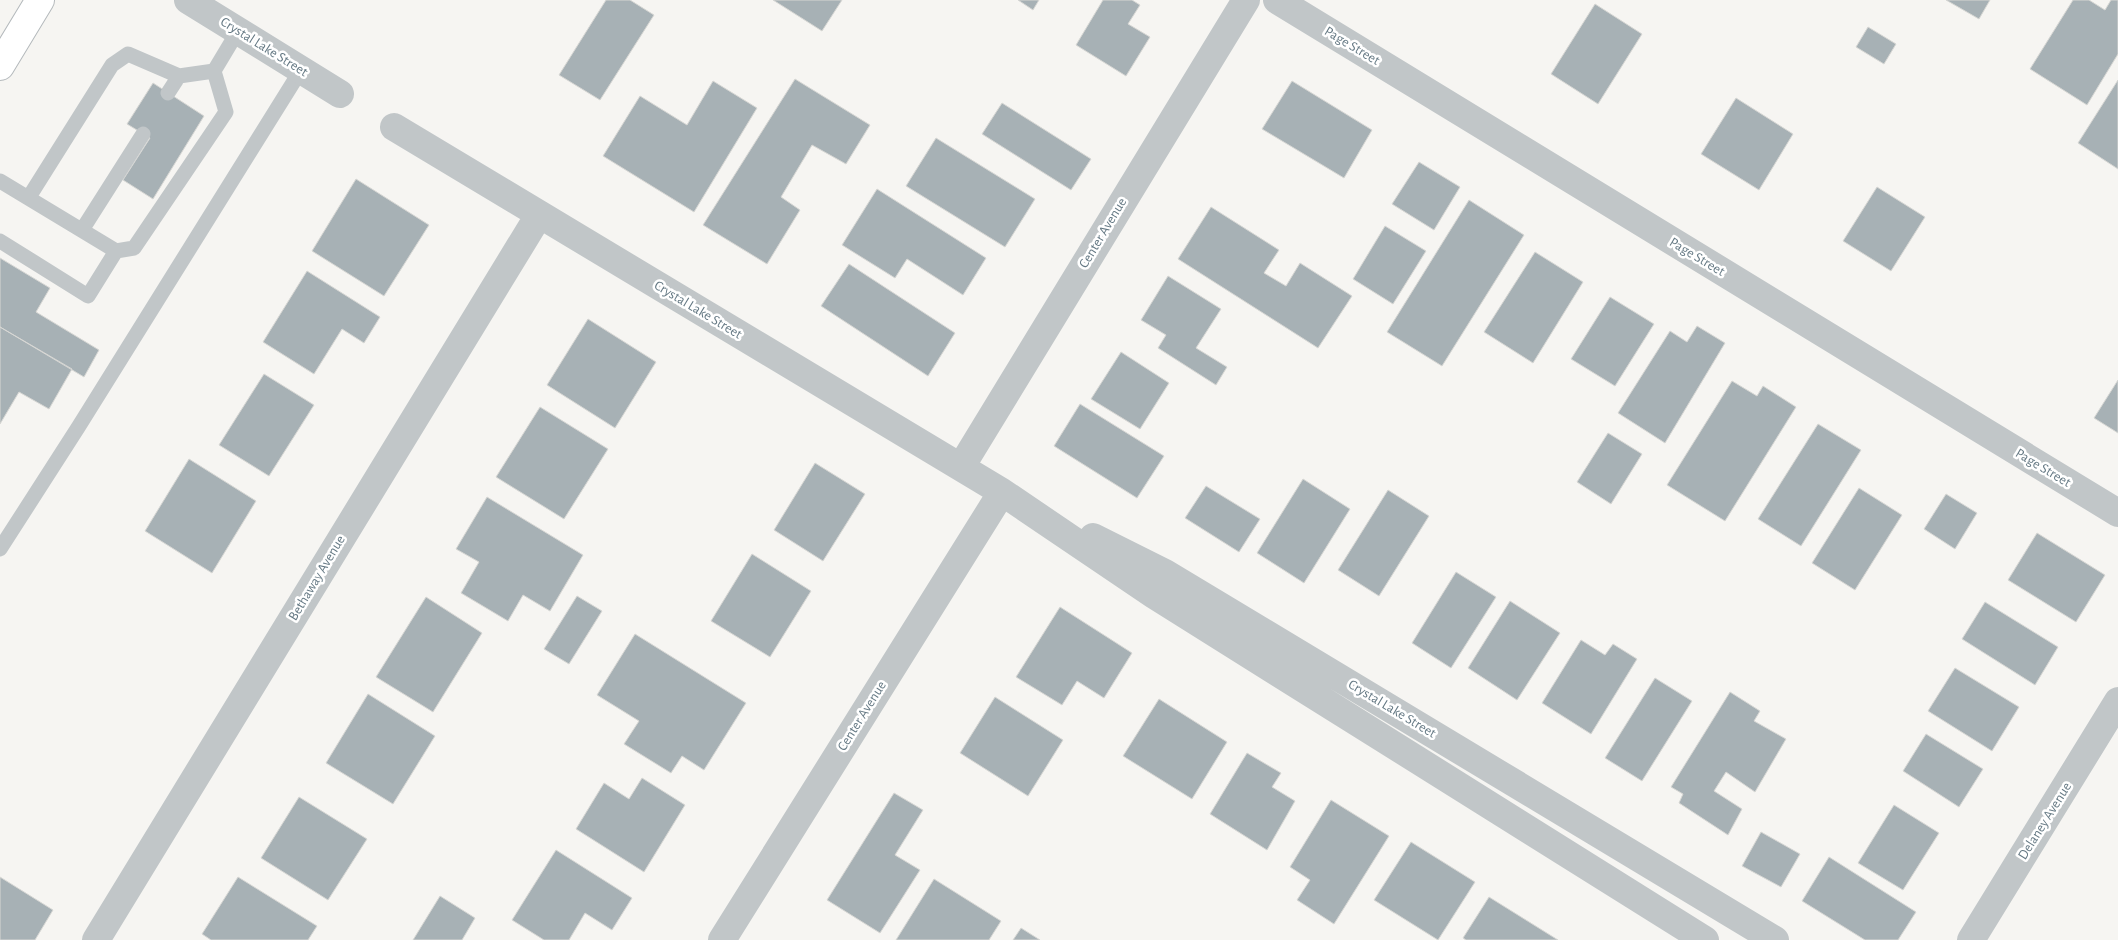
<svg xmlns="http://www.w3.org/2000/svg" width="2118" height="940" font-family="'Alegreya Sans',sans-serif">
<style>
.building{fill:#a7b1b5;stroke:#d7d7d4}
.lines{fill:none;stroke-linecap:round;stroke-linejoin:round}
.primary-casing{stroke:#b4b9bc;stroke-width:30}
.service{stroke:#c1c6c8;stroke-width:15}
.minor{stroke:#c1c6c8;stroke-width:28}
.tertiary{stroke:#c1c6c8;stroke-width:28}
.primary{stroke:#fff;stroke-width:28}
.labels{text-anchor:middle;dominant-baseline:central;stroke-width:5;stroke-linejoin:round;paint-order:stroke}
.street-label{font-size:14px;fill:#647883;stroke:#fff}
</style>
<rect width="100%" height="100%" fill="#f6f5f2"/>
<path class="building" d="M606 0H630L654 15 600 100 559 75Z
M773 0H842L822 31Z
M1018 0H1039L1033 10Z
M1103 0H1132L1140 5 1128 24 1150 37 1126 76 1076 45Z
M1946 0H1990L1979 19Z
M2073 0H2089L2105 10 2111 0H2118V54L2087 105 2030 69Z
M1595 4 1642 34 1598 104 1551 74Z
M1868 27 1896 44 1884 64 1856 47Z
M795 79 870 125 846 164 812 145 781 197 800 210 767 264 703 225Z
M2118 80V169L2078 143Z
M713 81 757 108 694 212 603 156 640 96 687 125Z
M1292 81 1372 130 1344 178 1262 129Z
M153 83 204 116 153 199 123 180 150 138 127 124Z
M1736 98 1793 134 1759 190 1701 154Z
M1002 103 1091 159 1071 190 982 134Z
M936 138 1035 199 1005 247 906 186Z
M1419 162 1460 187 1434 230 1392 204Z
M356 179 429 225 384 296 312 251Z
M1877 187 1925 217 1891 271 1843 241Z
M877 189 986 258 963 295 907 259 895 278 842 245Z
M1469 200 1524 235 1442 366 1387 332Z
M1211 207 1279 250 1264 273 1286 286 1300 263 1352 296 1318 348 1178 259Z
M1385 226 1426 251 1393 304 1353 279Z
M1535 252 1583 282 1533 363 1484 332Z
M0 258 50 288 36 312 99 350 84 377 0 327Z
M849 264 955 333 928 376 821 306Z
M307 271 380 317 364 343 342 329 314 374 263 342Z
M1168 276 1221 309 1196 348 1227 367 1216 385 1158 348 1166 335 1141 320Z
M1610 297 1654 324 1615 386 1571 359Z
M588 319 656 362 615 428 547 385Z
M1697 326 1725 343 1665 443 1618 413 1670 331 1687 342Z
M0 327 72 369 49 409 19 392 0 424Z
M1121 352 1169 383 1140 429 1091 399Z
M264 374 314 405 269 476 219 445Z
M2118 380V433L2094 418Z
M1732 381 1757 396 1763 386 1796 407 1725 521 1667 485Z
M1080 404 1164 456 1137 498 1054 446Z
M540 407 608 449 564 519 496 477Z
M1818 424 1861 450 1801 546 1758 519Z
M1608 433 1642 454 1611 504 1577 482Z
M189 459 256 501 212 573 145 531Z
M815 463 865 494 823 561 774 530Z
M1303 479 1350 509 1304 583 1257 553Z
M1206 486 1260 519 1239 552 1185 518Z
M1859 488 1902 515 1855 590 1812 563Z
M1388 490 1429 516 1379 596 1338 570Z
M1946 494 1977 513 1955 549 1924 529Z
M487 497 583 555 550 611 523 595 508 621 461 593 479 562 456 549Z
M2037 533 2105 575 2076 622 2008 580Z
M752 554 811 591 770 657 711 621Z
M1456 572 1496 597 1451 668 1412 643Z
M577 596 602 611 569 664 544 649Z
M426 597 482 633 433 712 376 677Z
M1510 601 1560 633 1517 700 1468 668Z
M1985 602 2058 647 2035 685 1962 639Z
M1060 607 1132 653 1104 698 1077 681 1062 705 1016 677Z
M635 634 746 703 704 770 682 756 671 773 624 744 639 721 597 695Z
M1581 640 1605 655 1613 644 1637 659 1591 734 1542 703Z
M1955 668 2019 707 1992 751 1928 711Z
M1655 678 1692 701 1642 781 1605 758Z
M1730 692 1760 711 1754 721 1786 739 1755 792 1726 772 1714 791 1742 809 1728 835 1679 803 1683 794 1671 787Z
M368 694 435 736 393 804 326 763Z
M995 697 1063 740 1028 796 960 753Z
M1159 699 1227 742 1192 799 1123 756Z
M1926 734 1983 769 1959 807 1903 771Z
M1247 753 1281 773 1272 787 1295 801 1267 850 1210 814Z
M642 778 685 805 644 872 576 829 604 783 629 799Z
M894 793 923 810 895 855 920 870 880 933 827 900Z
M299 797 367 839 328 900 261 858Z
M1331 800 1389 836 1334 924 1297 900 1310 880 1290 867Z
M1894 805 1939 833 1903 890 1858 863Z
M1761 832 1800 854 1781 887 1742 866Z
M1411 842 1475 882 1438 940 1374 900Z
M556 850 632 898 612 930 585 913 569 940H544L512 920Z
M1829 857 1916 912 1898 940H1865L1802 901Z
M0 877 53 910 35 940H0Z
M238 877 317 926 308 940H211L202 934Z
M934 879 1001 921 989 940H896Z
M440 896 475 918 462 940H413Z
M1489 897 1558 940H1466L1463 938Z
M1021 928 1040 940H1013Z"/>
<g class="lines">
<defs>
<path id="primary" d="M0 66 40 0"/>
</defs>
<use href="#primary" class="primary-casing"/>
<path class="service" d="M168 93 179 76
M0 181 116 251 134 248 226 112 214 71 238 31
M29 197 112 65 128 54 179 76 214 71
M82 230 143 134
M0 241 88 296 116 251
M0 549 79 426 301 70"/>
<path class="minor" d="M188 0 340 94
M1277 0 2118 513
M394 127 1002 492 1154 595 1705 940
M961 467 1246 0
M1093 537 1165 573 1775 940
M96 940 539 215
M722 940 1002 492"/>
<path class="tertiary" d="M1971 940 2118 701"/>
<use href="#primary" class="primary"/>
</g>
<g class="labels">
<g class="street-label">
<text transform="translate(1352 46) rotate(31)">Page Street</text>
<text transform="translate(264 47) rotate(32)">Crystal Lake Street</text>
<text transform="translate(1103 233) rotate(-59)">Center Avenue</text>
<text transform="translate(1697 257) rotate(31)">Page Street</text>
<text transform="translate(698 310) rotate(31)">Crystal Lake Street</text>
<text transform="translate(2043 468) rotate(31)">Page Street</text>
<text transform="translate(317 578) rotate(-59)">Bethaway Avenue</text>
<text transform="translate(1392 709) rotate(31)">Crystal Lake Street</text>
<text transform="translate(862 716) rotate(-58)">Center Avenue</text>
<text transform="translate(2045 821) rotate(-58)">Delaney Avenue</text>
</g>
</g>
</svg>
